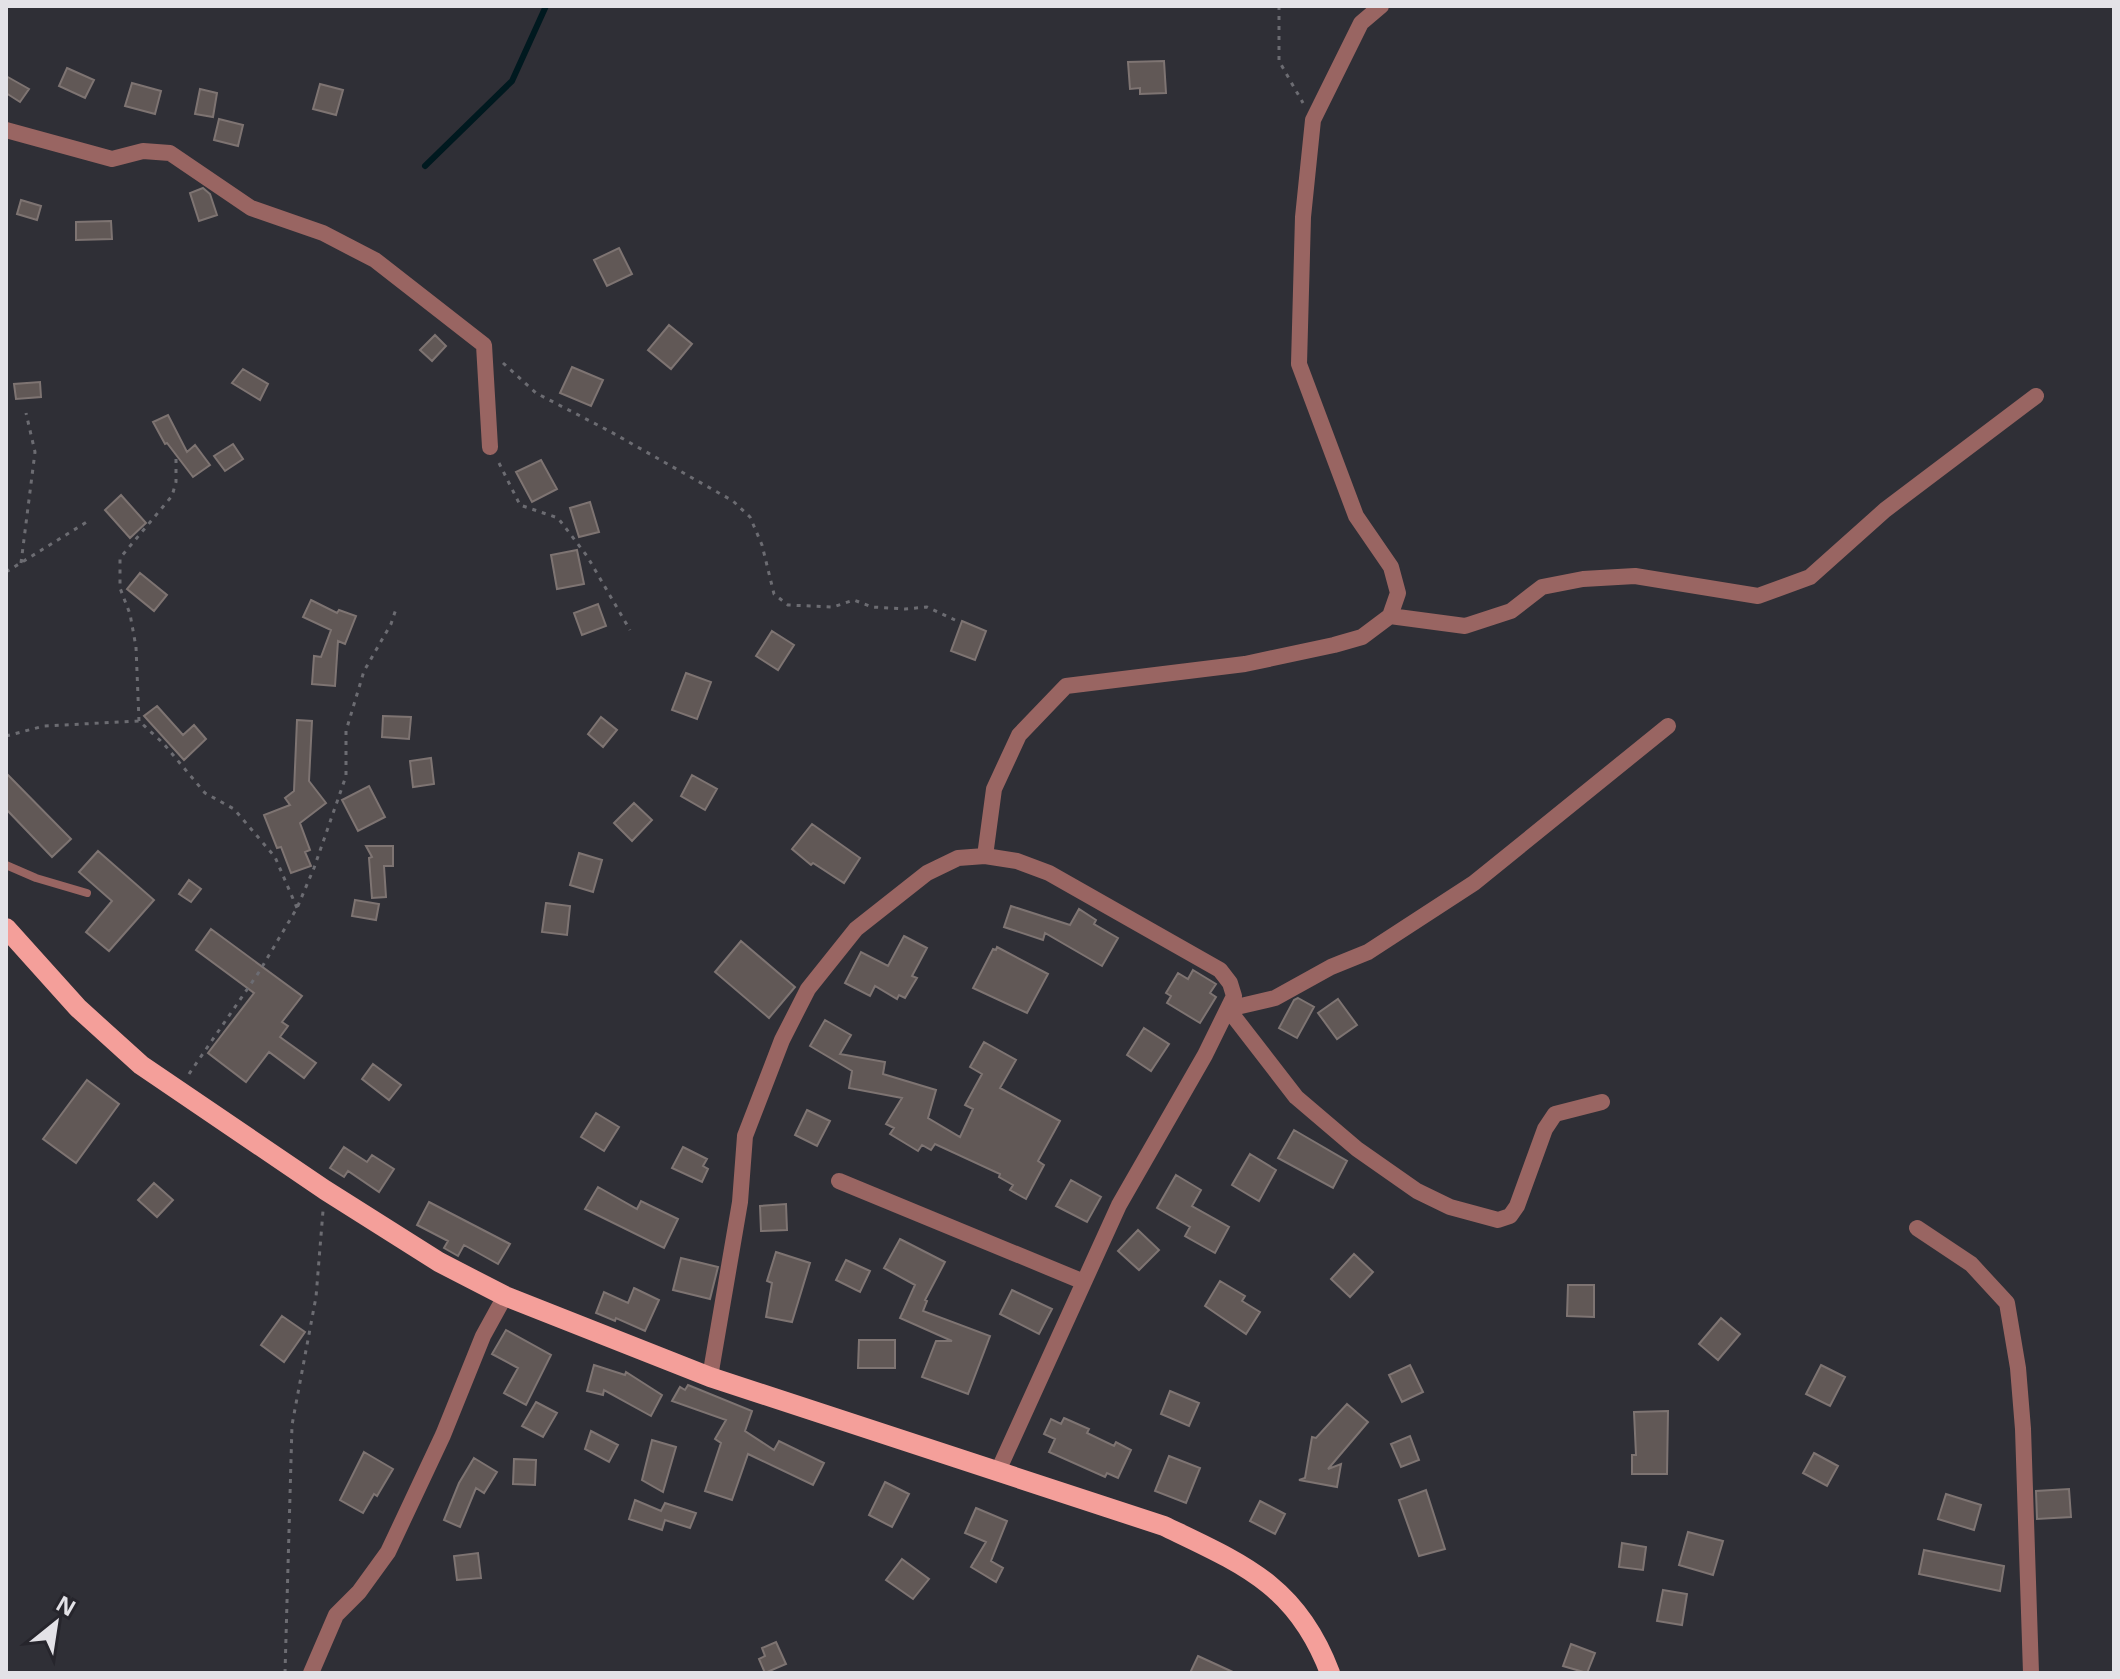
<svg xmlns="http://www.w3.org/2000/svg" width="2120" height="1679" font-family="'Open Sans',sans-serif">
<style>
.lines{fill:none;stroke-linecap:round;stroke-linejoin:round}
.stream{stroke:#00191f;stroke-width:6}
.building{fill:#615856;stroke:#7e7472;stroke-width:2}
.path{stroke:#6c6c72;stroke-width:3;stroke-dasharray:4 6;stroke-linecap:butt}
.lane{stroke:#996562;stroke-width:8}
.street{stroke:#996562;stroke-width:16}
.primary{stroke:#f49f9a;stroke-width:20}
</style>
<rect width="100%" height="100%" fill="#2f2f36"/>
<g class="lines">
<path class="stream" d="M425 166 512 81 546 6"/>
</g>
<path class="building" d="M1164 61 1166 93 1140 94V88L1130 89 1128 62Z
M67 68 94 80 85 98 59 86Z
M6 76 29 89 20 102 6 93Z
M132 83 161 91 155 114 125 106Z
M320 84 343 90 336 115 313 109Z
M200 89 217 93 213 117 195 114Z
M219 119 243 125 238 146 214 140Z
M203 188 210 194 217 215 199 221 190 193Z
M21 200 41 206 37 220 17 214Z
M111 221 112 239 76 240V222Z
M619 248 632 274 607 286 594 260Z
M669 325 692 344 671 369 648 350Z
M435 335 446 346 432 361 420 350Z
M572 367 603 380 591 406 560 393Z
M243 369 268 384 260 400 232 383Z
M40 382 41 397 16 399 14 384Z
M168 415 187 452 195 445 210 465 193 477 167 443 165 444 153 422Z
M233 444 243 459 225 471 214 456Z
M541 460 557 489 532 502 516 472Z
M121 495 146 523 130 538 105 510Z
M590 502 599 532 579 537 570 508Z
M577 550 584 584 557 589 551 555Z
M140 573 167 595 154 611 127 589Z
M311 600 337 613 339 610 356 616 345 644 338 641 335 686 312 684 314 656 321 657 331 630 303 617Z
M598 604 606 626 582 635 574 613Z
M962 621 986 631 975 660 951 651Z
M772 631 794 645 778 670 756 656Z
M686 673 711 682 697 719 672 710Z
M157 706 183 735 194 725 206 739 184 760 144 716Z
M383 716 411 717 409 739 382 737Z
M601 717 617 730 603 747 588 734Z
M297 720 312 721 309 781 326 803 300 823 310 850 305 852 311 866 291 873 281 847 277 848 264 815 290 805 285 798 294 791Z
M431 758 434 784 413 787 410 761Z
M6 773 71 839 52 857 6 809Z
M692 775 717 789 705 810 681 796Z
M369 786 385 817 358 831 342 800Z
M634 803 652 820 632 841 614 823Z
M812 824 860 858 844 883 813 863 811 865 792 849Z
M366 846H393V866H384L386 897 372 898 369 858 372 857Z
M98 851 154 900 109 951 86 932 112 901 79 872Z
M579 853 602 860 593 892 570 885Z
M189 880 201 889 191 902 179 894Z
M355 900 379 904 376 920 352 916Z
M546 903 570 906 567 935 542 932Z
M1011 906 1070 925 1079 909 1096 920 1094 924 1118 938 1102 966 1045 933 1043 940 1004 927Z
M211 929 302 996 282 1022 288 1026 280 1037 316 1063 304 1078 269 1052 246 1082 208 1053 254 993 196 950Z
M904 936 927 948 912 976 917 978 905 998 899 995 897 999 875 986 870 996 845 983 861 952 888 966Z
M741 941 795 987 769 1018 715 972Z
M997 947 1048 974 1027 1013 973 988 993 949 996 950Z
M1193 970 1216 984 1210 993 1216 997 1200 1023 1167 1003 1171 996 1166 993 1178 973 1188 979Z
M1298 998 1314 1007 1297 1038 1279 1028 1294 1000Z
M1338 999 1357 1025 1337 1039 1318 1013Z
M825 1020 851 1035 840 1054 885 1062 883 1074 936 1090 928 1118 960 1137 973 1109 965 1105 982 1074 970 1067 984 1042 1016 1060 1000 1088 1060 1121 1038 1161 1044 1165 1026 1199 1010 1190 1013 1185 999 1177 1000 1174 935 1144 931 1150 922 1145 918 1151 890 1134 894 1128 886 1124 902 1098 849 1088 852 1071 810 1046Z
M1144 1028 1169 1044 1151 1071 1127 1055Z
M373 1064 401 1085 389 1100 362 1079Z
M87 1080 119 1104 76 1163 43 1139Z
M807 1110 830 1121 817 1146 795 1135Z
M596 1113 619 1127 604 1151 581 1137Z
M1294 1130 1347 1161 1333 1188 1278 1158Z
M344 1147 367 1162 372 1155 394 1169 379 1192 348 1171 344 1177 330 1168Z
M683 1147 707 1159 703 1166 708 1169 702 1182 672 1168Z
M1250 1154 1276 1170 1259 1201 1232 1185Z
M1176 1175 1201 1190 1192 1206 1229 1227 1215 1253 1185 1236 1190 1227 1157 1208Z
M1071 1180 1101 1197 1087 1222 1056 1206Z
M154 1183 173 1200 157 1217 138 1200Z
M598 1187 637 1209 641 1201 678 1219 664 1248 585 1209Z
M429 1202 510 1244 498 1264 464 1245 458 1256 444 1248 448 1241 417 1225Z
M786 1204 787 1230 761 1231 760 1206Z
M1138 1230 1159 1250 1139 1270 1118 1251Z
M900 1239 945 1262 925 1300 927 1301 923 1311 990 1336 968 1394 922 1377 936 1341H952L900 1318 915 1285 884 1268Z
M776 1252 810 1263 792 1322 766 1317 772 1283 767 1281Z
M1354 1254 1373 1272 1350 1297 1331 1279Z
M681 1258 718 1267 710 1299 673 1290Z
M846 1260 870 1271 860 1292 836 1280Z
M1220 1281 1245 1296 1242 1301 1260 1312 1246 1334 1205 1306Z
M1568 1285H1594V1317L1567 1316Z
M634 1288 659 1300 645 1331 616 1318 615 1321 596 1313 604 1292 628 1303Z
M1012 1290 1052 1309 1039 1334 1000 1314Z
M282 1316 305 1332 284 1362 261 1345Z
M1721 1318 1740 1334 1718 1360 1699 1344Z
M506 1330 551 1355 526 1405 504 1393 518 1368 492 1354Z
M859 1340H895V1368H858Z
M594 1365 625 1375 626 1372 662 1395 651 1416 604 1390 603 1395 587 1391Z
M1410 1365 1423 1392 1402 1402 1389 1375Z
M1821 1365 1845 1377 1830 1406 1806 1394Z
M688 1385 752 1411 745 1431 774 1450 779 1441 824 1463 813 1485 748 1454 732 1500 705 1491 721 1443 715 1439 726 1420 672 1401 680 1387 685 1390Z
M1170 1391 1199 1403 1189 1426 1161 1414Z
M536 1402 557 1413 543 1437 522 1426Z
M1347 1404 1368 1422 1328 1469 1341 1464 1337 1487 1299 1480 1305 1478 1312 1437 1316 1438Z
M1668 1411 1667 1474H1632V1455H1636L1634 1412Z
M1064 1418 1089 1429 1087 1433 1114 1446 1116 1442 1131 1450 1118 1478 1107 1473 1105 1477 1049 1452 1055 1439 1044 1434 1051 1419 1061 1424Z
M591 1431 618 1445 609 1462 585 1449Z
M1410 1436 1419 1460 1401 1467 1391 1444Z
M652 1440 676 1447 663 1492 642 1480Z
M364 1452 393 1469 377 1496 374 1494 363 1513 340 1500Z
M1814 1453 1838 1466 1827 1486 1803 1473Z
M1169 1456 1200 1468 1186 1503 1155 1491Z
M474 1458 497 1472 484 1493 476 1488 460 1527 444 1520 459 1483Z
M514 1459 536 1460 535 1485 513 1484Z
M885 1482 909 1494 892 1527 869 1515Z
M2069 1489 2071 1517 2037 1519 2036 1491Z
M1426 1490 1445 1549 1419 1556 1399 1500Z
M1946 1494 1981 1505 1974 1530 1938 1519Z
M635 1500 661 1511 665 1503 696 1513 690 1528 665 1520 662 1530 629 1519Z
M1260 1501 1285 1514 1275 1534 1250 1521Z
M976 1508 1007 1521 991 1561 1003 1568 996 1582 971 1567 986 1542 965 1533Z
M1688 1532 1723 1541 1713 1575 1679 1565Z
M1622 1543 1646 1547 1643 1570 1619 1567Z
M1924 1550 2004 1566 2000 1591 1919 1574Z
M478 1553 481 1578 457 1580 454 1556Z
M902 1559 929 1579 913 1599 886 1580Z
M1663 1590 1687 1594 1682 1625 1657 1621Z
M776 1642 786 1664 765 1673 759 1659 765 1656 762 1648Z
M1571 1644 1595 1653 1587 1673 1563 1666Z
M1198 1656 1235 1673H1190Z"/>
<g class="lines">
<path class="path" d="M1279 6V61L1303 103
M503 363 536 393 611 432 733 501 750 517 762 545 774 594 788 605 833 607 854 600 872 607 905 609 927 607 955 620
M499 463 520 505 558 518 587 556 630 630
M21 563 35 452 26 413
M6 572 90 520
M139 721 136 647 130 614 120 588V558L172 496 176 482V453
M6 736 44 726 139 721 163 743 205 793 234 809 275 857 297 908
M189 1074 259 972 297 908 314 868 346 776V731L364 671 391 624 396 609
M285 1673 292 1425 316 1297 323 1211"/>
<path class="lane" d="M6 865 36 878 87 893"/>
<path class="street" d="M6 130 112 159 143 151 170 153 251 208 323 233 375 260 484 345 490 447
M1390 616 1465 626 1511 611 1542 587 1583 579 1635 576 1758 596 1810 577 1885 510 2036 396
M985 856 994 789 1019 735 1066 686 1245 664 1334 645 1362 637 1390 616 1398 593 1391 567 1356 516 1299 364 1303 217 1313 120 1361 23 1381 6
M1602 1102 1555 1114 1545 1129 1517 1206 1510 1216 1498 1220 1450 1207 1417 1191 1357 1149 1296 1097 1228 1009 1275 998 1331 967 1368 952 1474 883 1668 726
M839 1181 1084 1282
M1917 1228 1971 1264 2007 1303 2018 1368 2023 1429 2031 1673
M710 1377 740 1202 745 1136 782 1040 808 989 856 929 927 873 958 858 985 856 1017 861 1049 873 1220 970 1230 983 1234 996 1205 1055 1119 1205 998 1471
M311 1673 336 1615 359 1592 388 1552 443 1435 483 1336 505 1296"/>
<path class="primary" d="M6 928 78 1008 141 1065 325 1190 439 1262 505 1296 710 1377 1164 1526C1243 1564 1297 1585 1330 1673"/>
</g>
<rect width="2120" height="1679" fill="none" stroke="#e3e2e7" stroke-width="16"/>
<g transform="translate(56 1623) rotate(30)" stroke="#26252c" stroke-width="6" paint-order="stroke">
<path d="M0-6L14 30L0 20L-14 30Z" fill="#e3e2e7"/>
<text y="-12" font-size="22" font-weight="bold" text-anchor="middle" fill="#e3e2e7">N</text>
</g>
</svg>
